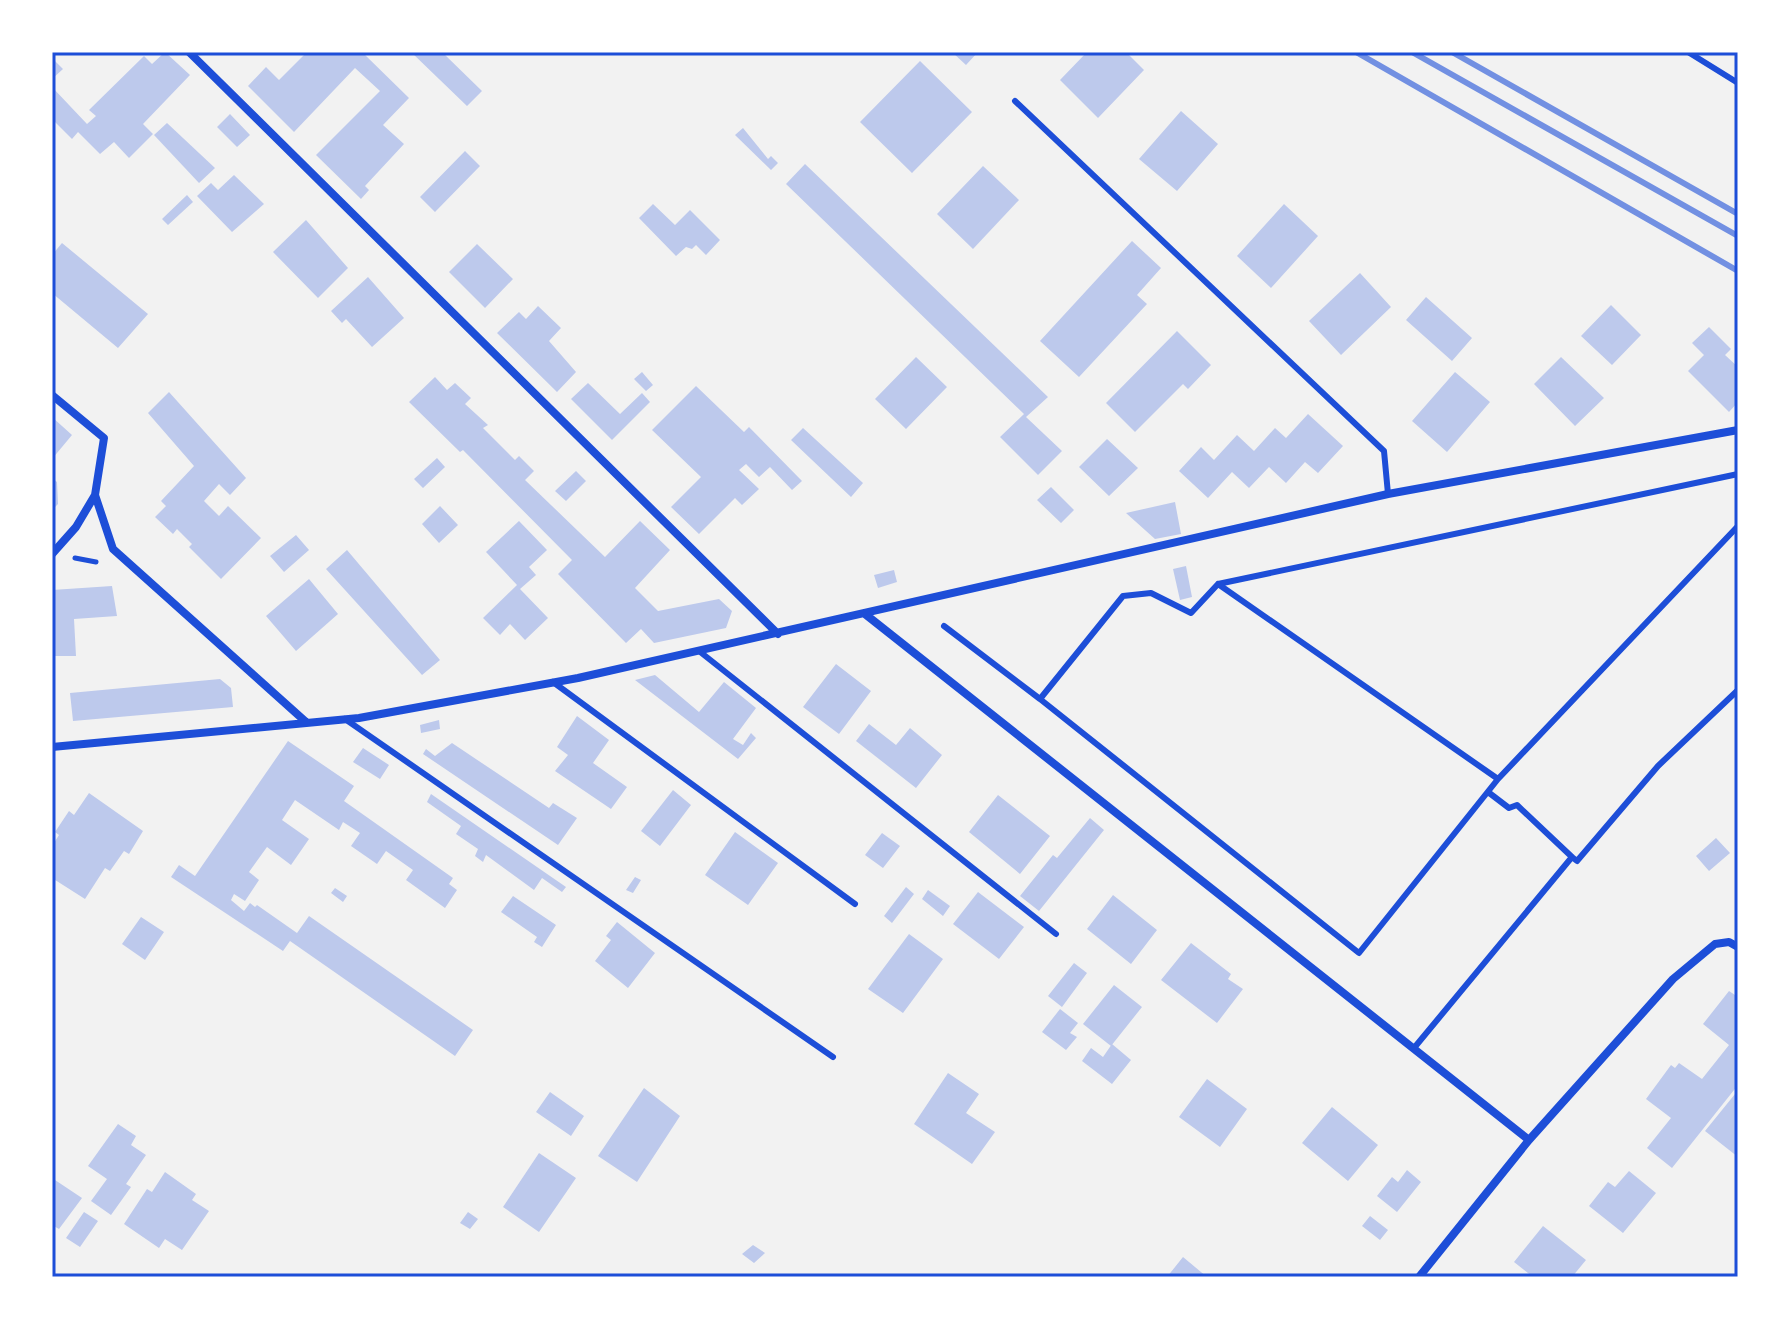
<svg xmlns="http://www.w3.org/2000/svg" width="1790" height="1329" font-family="Karla,sans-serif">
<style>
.building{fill:#bdc9ec}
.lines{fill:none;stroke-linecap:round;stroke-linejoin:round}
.path{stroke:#1d4ed8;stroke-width:5}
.service{stroke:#1d4ed8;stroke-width:6}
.minor{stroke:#1d4ed8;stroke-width:8}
.rail{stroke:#7290e2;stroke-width:6}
.neatline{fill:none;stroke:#1d4ed8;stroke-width:3}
</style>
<rect width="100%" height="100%" fill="#f2f2f2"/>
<path class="building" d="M165 52 190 75 143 124 153 134 129 158 114 142 100 154 78 132 72 139 52 119V87L87 124 96 116 89 110 144 56 152 64Z
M307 52H362L409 98 383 125 404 144 365 186 369 190 361 199 316 155 380 91 355 68 294 132 248 86 266 67 279 80Z
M411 52H442L482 91 467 106Z
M952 52H978L966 65Z
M1087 52H1126L1144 70 1098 118 1060 80Z
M52 58 63 69 52 79Z
M920 61 972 112 912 173 860 122Z
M1181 111 1218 144 1177 191 1139 159Z
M230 114 250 135 237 147 217 127Z
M167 123 215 168 199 183 154 135Z
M743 128 768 159 771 156 778 163 771 170 735 135Z
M465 151 480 166 435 212 420 197Z
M805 164 1048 397 1026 417 1062 451 1038 475 1000 437 1024 414 786 184Z
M983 166 1019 200 973 249 937 214Z
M234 175 264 204 232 232 197 196 211 183 218 190Z
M187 195 193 202 168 225 162 219Z
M653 204 675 225 690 210 720 240 706 255 696 245 692 249 686 247 676 256 639 218Z
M1284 204 1318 236 1271 288 1237 256Z
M306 220 348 268 318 298 273 252Z
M1132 241 1161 268 1137 295 1147 304 1079 377 1040 341Z
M62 243 148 314 118 348 52 293V255Z
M477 244 513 279 485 308 449 272Z
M1360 273 1391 307 1341 355 1309 321Z
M368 277 404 318 372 347 346 319 342 323 331 311Z
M1426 297 1472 338 1452 361 1406 320Z
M1611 305 1641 335 1612 365 1581 336Z
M538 306 561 328 549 341 576 372 557 392 497 333 519 312 526 319Z
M1709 327 1731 349 1725 355 1738 367V402L1729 412 1688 371 1704 355 1692 343Z
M1177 331 1211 365 1188 389 1183 384 1135 432 1106 403Z
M916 357 947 387 906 429 875 399Z
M1561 357 1604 398 1575 426 1534 384Z
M642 372 653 385 646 391 634 379Z
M1455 372 1490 402 1447 452 1412 421Z
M435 377 447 390 455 383 471 398 465 404 488 425 483 428 515 460 519 456 534 471 525 480 605 557 640 521 670 550 635 588 658 611 719 599 732 611 726 628 654 643 641 629 626 643 558 574 572 560 463 450 460 452 409 402Z
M588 383 620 414 642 393 650 402 612 440 571 399Z
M696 386 744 432 749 427 802 481 792 490 770 467 759 477 746 464 739 470 759 489 742 505 735 498 699 534 671 507 701 477 652 430Z
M169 392 246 478 230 495 219 484 204 501 219 516 228 506 261 538 221 579 189 547 192 544 177 529 173 534 155 517 166 506 161 501 194 466 148 413Z
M1308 414 1343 446 1318 473 1305 462 1286 483 1269 467 1249 488 1232 472 1208 498 1179 471 1201 447 1214 460 1237 435 1254 451 1275 428 1286 438Z
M52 417 72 435 52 459Z
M803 428 863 483 851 497 791 440Z
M1107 439 1138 468 1109 496 1079 467Z
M437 458 445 467 423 488 414 479Z
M576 471 586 481 566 501 555 491Z
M52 478 57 482 58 504 52 510Z
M1051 487 1074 510 1061 523 1037 500Z
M1175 502 1181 534 1155 539 1126 513Z
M440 506 458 525 439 543 422 524Z
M519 521 547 550 529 567 536 575 520 589 548 618 525 640 510 624 500 635 483 618 517 585 486 552Z
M296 535 309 550 284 572 270 556Z
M347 550 440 660 422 675 326 569Z
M1186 566 1192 597 1180 600 1173 569Z
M894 570 897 582 878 588 874 575Z
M309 579 338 614 296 651 266 616Z
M112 586 117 616 74 619 76 656H52V590Z
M836 664 871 691 839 734 803 707Z
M655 675 699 712 724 682 756 708 733 739 743 745 751 733 756 738 738 759 635 680Z
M220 679 231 688 233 707 73 721 70 693Z
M577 716 609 740 593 763 627 787 611 809 555 771 568 755 557 747Z
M439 720 440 729 421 733 420 725Z
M869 724 896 745 910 728 942 755 916 788 856 741Z
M288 741 354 786 344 801 453 878 449 884 457 890 445 908 406 880 413 870 386 851 377 864 351 846 360 833 343 822 339 830 295 800 282 820 309 839 291 865 267 847 249 872 259 880 245 901 234 894 231 900 244 911 250 903 255 907 257 905 297 933 309 916 473 1030 455 1056 290 941 283 951 171 877 179 865 195 876Z
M452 743 549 808 553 803 577 818 558 845 423 754 426 749 435 756Z
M363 748 389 765 380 779 353 762Z
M673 790 691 805 660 846 641 831Z
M89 793 143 831 129 854 124 851 110 871 105 868 85 899 52 878V846L59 835 55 832 69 811 74 815Z
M431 794 566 887 562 892 542 878 534 890 486 855 483 862 475 856 478 849 456 834 461 826 427 802Z
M998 795 1050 836 1020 874 969 832Z
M1090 818 1104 830 1039 911 1020 896 1053 855 1057 858Z
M735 832 778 863 748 905 705 875Z
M882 833 900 846 883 868 865 855Z
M1716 838 1730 853 1709 871 1696 856Z
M635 877 641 880 633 893 626 890Z
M906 887 914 894 892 923 884 916Z
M335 888 347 896 343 902 331 893Z
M928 890 950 906 943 916 922 899Z
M978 892 1024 927 999 959 953 924Z
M1113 895 1157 930 1131 964 1087 929Z
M513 896 556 925 542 947 534 942 537 937 501 912Z
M141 917 164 932 145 960 122 944Z
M617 922 655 953 628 988 595 961 611 940 606 936Z
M909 934 943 959 903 1013 868 989Z
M1191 943 1231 974 1228 979 1243 989 1217 1023 1161 980Z
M1074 963 1087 973 1062 1007 1048 996Z
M1114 985 1142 1007 1111 1046 1083 1024Z
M1729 991 1738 997V1085L1672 1168 1647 1148 1671 1118 1646 1099 1671 1065 1675 1068 1679 1063 1702 1079 1729 1045 1703 1024Z
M1060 1009 1078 1023 1070 1033 1077 1037 1066 1050 1042 1032Z
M1112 1044 1131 1060 1112 1084 1082 1061 1091 1048 1103 1057Z
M948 1073 979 1094 966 1113 995 1132 972 1164 914 1124Z
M1207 1079 1247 1109 1220 1147 1179 1117Z
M644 1088 680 1116 637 1182 598 1156Z
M550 1092 584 1116 571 1136 536 1112Z
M1735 1094 1738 1096V1157L1705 1131Z
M1332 1107 1378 1145 1348 1181 1302 1143Z
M118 1124 136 1136 131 1145 146 1155 126 1184 131 1187 111 1215 91 1201 107 1179 88 1166Z
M539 1153 576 1178 539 1232 503 1207Z
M1407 1170 1421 1182 1397 1212 1377 1196 1392 1177 1398 1182Z
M1629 1171 1656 1193 1623 1233 1589 1206 1608 1182 1615 1187Z
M165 1172 196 1194 192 1200 209 1211 182 1250 165 1239 159 1248 124 1224 147 1189 152 1192Z
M52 1178 82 1198 59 1229 52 1225Z
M84 1212 98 1221 80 1247 66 1238Z
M468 1212 478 1219 470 1229 460 1223Z
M1370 1216 1388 1230 1380 1240 1362 1226Z
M1543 1226 1586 1260 1572 1277H1533L1514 1262Z
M753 1245 765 1253 754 1263 742 1254Z
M1183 1257 1207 1277H1167Z"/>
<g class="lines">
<path class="path" d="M75 558 96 562"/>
<path class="service" d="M1688 52 1738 83
M1015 101 1384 451 1388 494
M944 626 1040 699 1123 596 1151 593 1191 613 1218 584 1738 474
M699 651 1056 934
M553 682 855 904
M1040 699 1359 953 1498 779 1218 584
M345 719 833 1057
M1498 779 1738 526
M1572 857 1577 861 1658 766 1738 690
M1414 1048 1572 857 1517 805 1509 808 1488 792"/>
<path class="minor" d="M189 52 778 634
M52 395 104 438 95 495 113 549 306 722
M52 554 76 527 95 495
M865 614 1529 1140
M52 747 359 718 578 678 1388 494 1738 430
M1419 1277 1529 1140 1673 979 1715 944 1729 942 1738 947"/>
<path class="rail" d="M1356 52 1738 271
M1412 52 1738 236
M1452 52 1738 214"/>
</g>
<rect width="1790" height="1329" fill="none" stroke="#ffffff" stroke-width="108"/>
<rect x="54" y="54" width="1682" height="1221" class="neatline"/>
</svg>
